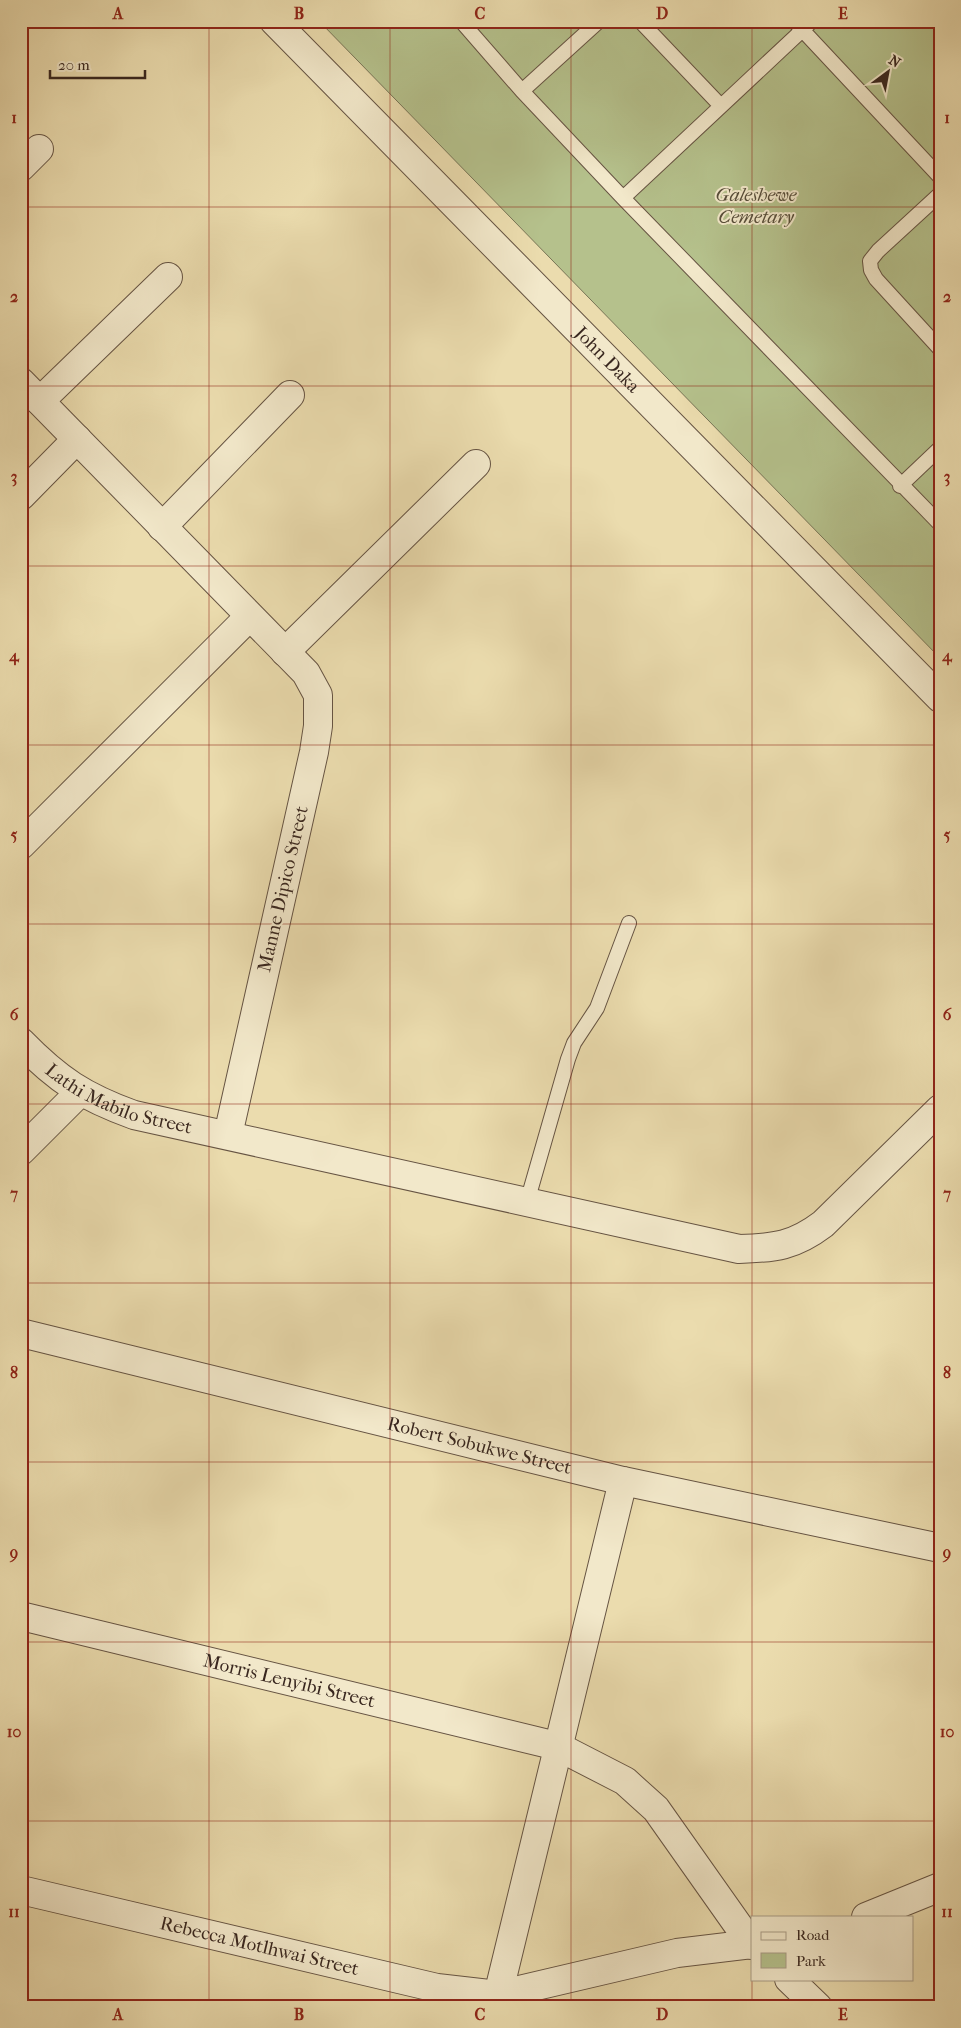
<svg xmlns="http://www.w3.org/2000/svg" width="961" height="2028" font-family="'IM FELL French Canon',serif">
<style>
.green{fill:#b5c18c;stroke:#777456}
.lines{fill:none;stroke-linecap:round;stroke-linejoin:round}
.service-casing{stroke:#665443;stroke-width:16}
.minor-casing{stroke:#665443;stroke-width:30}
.tertiary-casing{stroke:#665443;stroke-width:30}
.service{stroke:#f2e8ca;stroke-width:14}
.minor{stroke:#f2e8ca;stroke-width:28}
.tertiary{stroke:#f2e8ca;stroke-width:28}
.grid{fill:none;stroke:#8f2418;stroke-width:1;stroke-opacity:0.55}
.labels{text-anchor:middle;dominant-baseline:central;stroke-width:4;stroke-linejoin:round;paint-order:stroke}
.park-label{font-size:19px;font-style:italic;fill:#584e3a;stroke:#f2e8ca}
.street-label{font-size:19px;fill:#39271f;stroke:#f2e8ca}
.neatline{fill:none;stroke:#8f2418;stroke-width:2}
.grid-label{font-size:16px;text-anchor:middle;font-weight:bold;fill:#8f2418}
</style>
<rect width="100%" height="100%" fill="#ebdcae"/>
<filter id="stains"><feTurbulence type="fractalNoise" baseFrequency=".004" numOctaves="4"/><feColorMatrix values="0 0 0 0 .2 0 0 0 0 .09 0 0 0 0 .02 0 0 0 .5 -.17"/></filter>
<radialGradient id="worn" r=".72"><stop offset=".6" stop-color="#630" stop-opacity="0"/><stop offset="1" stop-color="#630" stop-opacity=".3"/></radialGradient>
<path class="green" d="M319 21H940V658Z"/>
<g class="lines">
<defs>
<path id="service" d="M461 21 522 91 623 198 940 524
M640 21 720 105
M794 21 940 177
M939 21 940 22
M522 91 599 21
M940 194 878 251 870 261 871 270 876 279 940 349
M623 198 812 21
M900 486 940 448
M527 1202 568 1059 574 1043 597 1008 629 923"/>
<g id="minor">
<path d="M21 167 39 149"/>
<path d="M21 382 306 673 318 695V726L314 752 228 1135"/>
<path d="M40 401 168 277"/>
<path d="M21 496 77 439"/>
<path d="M162 527 290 395"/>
<path d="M285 652 476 464"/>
<path d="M21 845 249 617"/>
<path id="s1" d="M21 1042C58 1080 84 1097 134 1115L739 1249C775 1248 794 1246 823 1224L940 1109"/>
<path d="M21 1151 80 1092"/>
<path id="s2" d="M21 1333 623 1481 940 1548"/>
<path id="s3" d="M21 1616 557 1746 625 1781 656 1809 752 1945"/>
<path id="s4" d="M21 1890 437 1988 498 1995 677 1953 752 1944"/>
<path d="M866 1917 940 1887"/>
<path d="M789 1979 818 2007"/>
<path d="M504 2007 498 1995 623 1481"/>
</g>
<g id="tertiary">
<path id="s5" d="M274 21 940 698"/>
</g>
</defs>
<use href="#service" class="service-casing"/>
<use href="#minor" class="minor-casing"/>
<use href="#tertiary" class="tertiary-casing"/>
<use href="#service" class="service"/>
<use href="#minor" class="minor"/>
<use href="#tertiary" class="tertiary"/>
</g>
<path class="grid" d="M209 21V2007M390 21V2007M571 21V2007M752 21V1917M21 207H940M21 386H940M21 566H940M21 745H940M21 924H940M21 1104H940M21 1283H940M21 1462H940M21 1642H940M21 1821H940M752 1979V2007"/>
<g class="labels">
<g class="park-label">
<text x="756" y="195">Galeshewe<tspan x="756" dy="22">Cemetary</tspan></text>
</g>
<g class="street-label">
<text stroke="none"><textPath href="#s5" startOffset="475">John Daka</textPath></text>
<text transform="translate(283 889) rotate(-77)">Manne Dipico Street</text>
<text stroke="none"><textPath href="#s1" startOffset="116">Lathi Mabilo Street</textPath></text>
<text stroke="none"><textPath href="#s2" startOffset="472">Robert Sobukwe Street</textPath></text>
<text stroke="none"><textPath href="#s3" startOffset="276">Morris Lenyibi Street</textPath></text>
<text stroke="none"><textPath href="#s4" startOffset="245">Rebecca Motlhwai Street</textPath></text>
</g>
</g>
<rect width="961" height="2028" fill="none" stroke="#ebdcae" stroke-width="55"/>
<rect x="751" y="1916" width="162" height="65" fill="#f2e8ca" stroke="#a89b86"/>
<rect x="761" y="1932" width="25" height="8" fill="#f2e8ca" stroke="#a89b86"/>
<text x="796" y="1940" font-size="15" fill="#39271f">Road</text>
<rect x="761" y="1953" width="25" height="15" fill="#b5c18c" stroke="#a89b86"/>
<text x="796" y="1966" font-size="15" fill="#39271f">Park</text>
<g transform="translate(888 72) rotate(32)" stroke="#f2e8ca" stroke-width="4" paint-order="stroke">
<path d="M0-4L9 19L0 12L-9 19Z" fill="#39271f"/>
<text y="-8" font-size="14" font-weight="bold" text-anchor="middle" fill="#39271f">N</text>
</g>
<path d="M50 70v8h95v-8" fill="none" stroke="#39271f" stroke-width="2.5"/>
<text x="58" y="70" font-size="15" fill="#39271f" stroke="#f2e8ca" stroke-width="4" paint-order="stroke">20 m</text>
<rect x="28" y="28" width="906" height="1972" class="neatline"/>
<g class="grid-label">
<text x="118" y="19">A</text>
<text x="299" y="19">B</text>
<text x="480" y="19">C</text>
<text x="662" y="19">D</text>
<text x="843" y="19">E</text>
<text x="14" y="123">1</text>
<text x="947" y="123">1</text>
<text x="14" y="302">2</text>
<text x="947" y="302">2</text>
<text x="14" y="482">3</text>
<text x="947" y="482">3</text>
<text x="14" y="661">4</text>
<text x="947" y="661">4</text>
<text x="14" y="840">5</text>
<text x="947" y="840">5</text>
<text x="14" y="1020">6</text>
<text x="947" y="1020">6</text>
<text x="14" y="1199">7</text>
<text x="947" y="1199">7</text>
<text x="14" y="1378">8</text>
<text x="947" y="1378">8</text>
<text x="14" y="1558">9</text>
<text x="947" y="1558">9</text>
<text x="14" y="1737">10</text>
<text x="947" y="1737">10</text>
<text x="14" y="1917">11</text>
<text x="947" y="1917">11</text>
<text x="118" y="2020">A</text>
<text x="299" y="2020">B</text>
<text x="480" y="2020">C</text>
<text x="662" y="2020">D</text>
<text x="843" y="2020">E</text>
</g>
<rect width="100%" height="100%" filter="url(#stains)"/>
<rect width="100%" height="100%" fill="url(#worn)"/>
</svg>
